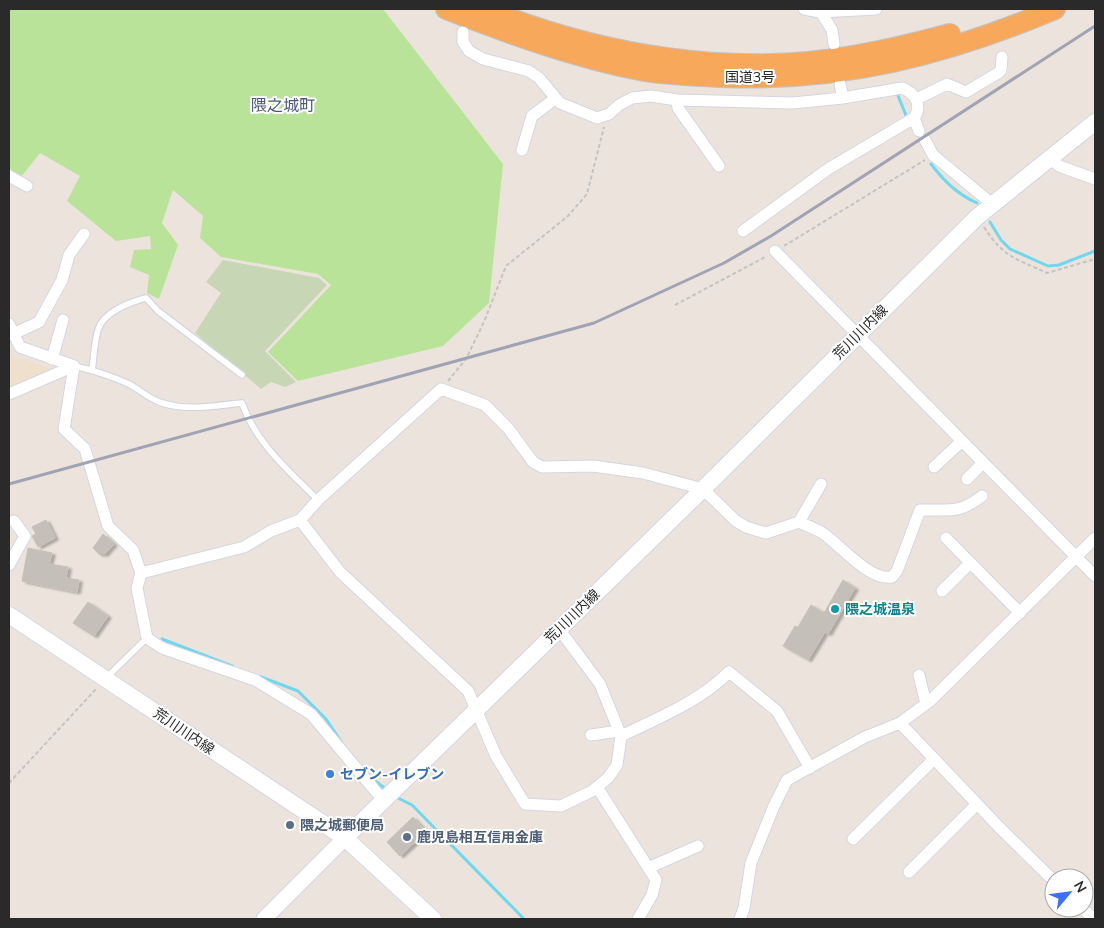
<svg xmlns="http://www.w3.org/2000/svg" width="1104" height="928" font-family="Mulish,'Noto Sans JP',sans-serif">
<style>
.education{fill:#eee0cc}
.green{fill:#b9e399}
.cemetery{fill:#c7d6b4}
.lines{fill:none;stroke-linecap:round;stroke-linejoin:round}
.stream{stroke:#6fd8ee;stroke-width:3}
.building{fill:#c4bfb8;stroke:#c8c0b6;filter:url(#shadow)}
.service-casing{stroke:#d2d6e3;stroke-width:8}
.minor-casing{stroke:#d2d6e3;stroke-width:13}
.tertiary-casing{stroke:#d2d6e3;stroke-width:17}
.secondary-casing{stroke:#d2d6e3;stroke-width:18}
.trunk-casing{stroke:#c3c3c3;stroke-width:22}
.path{stroke:#c3c3c3;stroke-width:2;stroke-dasharray:4 2.5;stroke-linecap:butt}
.service{stroke:#fff;stroke-width:5.5}
.minor{stroke:#fff;stroke-width:11}
.tertiary{stroke:#fff;stroke-width:15}
.secondary{stroke:#fff;stroke-width:16}
.trunk{stroke:#f7a85a;stroke-width:20}
.rail{stroke:#9fa4b5;stroke-width:3}
.culture-dot{fill:#0f9aa8;stroke:#fff;stroke-width:2}
.shop-dot{fill:#3f7fe0;stroke:#fff;stroke-width:2}
.service-dot{fill:#5c6f8a;stroke:#fff;stroke-width:2}
.labels{text-anchor:middle;dominant-baseline:central;stroke-width:4;stroke-linejoin:round;paint-order:stroke}
.street-label{font-size:14px;fill:#2a2a2a;stroke:#fff}
.culture-label{font-size:14px;font-weight:bold;fill:#0d838f;stroke:#fff;text-anchor:start}
.shop-label{font-size:14px;font-weight:bold;fill:#366cbe;stroke:#fff;text-anchor:start}
.service-label{font-size:14px;font-weight:bold;fill:#4e5e75;stroke:#fff;text-anchor:start}
.quarter-label{font-size:16px;fill:#4b587b;stroke:#fff}
</style>
<defs>
<filter id="shadow"><feDropShadow dx="3.5" dy="2" stdDeviation="1" flood-color="#0004"/></filter>
</defs>
<rect width="100%" height="100%" fill="#ece4dc"/>
<path class="education" d="M9 349 12 356 51 368 50 373 9 391Z"/>
<path class="green" d="M9 9H383L503 164 489 303 443 346 298 381 268 352 331 285 318 274 221 257 200 238 203 216 173 190 162 223 178 245 159 299 147 293 149 275 130 267 134 250 151 249 150 236 116 241 67 201 80 176 40 153 21 177 9 168Z"/>
<path class="cemetery" d="M223 260 319 278 327 285 265 351 296 382 285 387 271 382 261 389 195 333 221 293 206 282Z"/>
<g class="lines">
<path class="stream" d="M897 93 907 118
M931 164C944 181 957 194 977 203
M990 222 1001 240 1010 249 1048 266 1059 265 1095 251
M162 639 232 666
M261 677 298 691 326 719 342 743
M374 780 387 790
M396 797 412 805 524 919"/>
</g>
<path class="building" d="M46 520 55 538 38 547 32 536 36 534 32 527Z
M103 534 114 544 104 555 102 553 100 555 93 548Z
M28 548 52 553 49 564 68 567 66 578 79 580 77 592 22 581Z
M843 580 855 588 828 634 825 632 808 660 783 646 795 626 798 627 811 605 824 613Z
M88 602 108 616 94 636 73 623Z
M413 817 426 832 400 856 387 842Z"/>
<g class="lines">
<defs>
<path id="service" d="M74 366C93 370 111 376 129 384 140 390 149 399 162 403 188 411 215 406 242 403 256 443 288 470 318 500
M92 370C94 357 94 343 98 330 103 312 130 302 146 298L158 311 242 375
M107 677 147 638"/>
<path id="minor" d="M804 9 820 12 876 9
M819 9 832 30 834 44
M463 32V42L469 51 483 59 529 71 539 78 560 103 597 118 609 114 619 105 632 98 651 96 677 100 793 103 843 98 902 88C915 93 923 105 914 118L828 169 743 231
M840 84 843 98
M917 99 947 84 966 92 998 73 1001 70 1002 57
M677 100 678 108 719 166
M914 118 919 131
M925 140 933 155 991 203
M522 150 532 116 556 98
M1049 158 1059 166 1095 179
M9 176 27 186
M775 251 1095 576
M9 324 20 347 74 366
M13 334 39 322 62 280 69 255 84 234
M52 359 63 320
M74 366 64 429 85 449 108 526 133 550 141 573 137 588 147 638 162 648 255 680 311 714 383 800
M9 394 74 366
M934 467 962 441
M967 479 983 463
M300 520 340 572 468 691 496 756 525 804 561 806 592 791 608 778 617 765 621 736 600 684 559 629
M799 522 821 484
M946 538 1020 613
M9 565 25 536 14 521
M141 573 244 547 271 531 300 520 318 500 441 389 485 405 508 428 533 462 542 467 593 466 643 473 703 489 736 521 746 527 766 533 799 522C807 526 817 529 824 534 842 547 870 581 892 577L897 571 920 510C948 509 958 515 982 496
M942 591 970 563
M919 675 926 704
M900 723 1000 828 1054 881
M591 735 619 731
M621 736C658 718 699 702 729 672L777 711 810 768
M597 787 656 880 652 895 638 919
M853 839 934 759
M648 868 698 846
M909 872 977 804
M1082 908 1094 919
M740 919 744 908 751 863 774 806 787 780 865 737 900 723 930 701 1095 538"/>
<path id="tertiary" d="M264 919 345 838"/>
<path id="secondary" d="M9 615 345 838 433 919
M345 838 703 489 977 217 1095 122"/>
<path id="trunk" d="M446 9C510 34 576 58 644 71 669 75 695 76 720 77 840 82 946 55 1055 9
M485 9C602 56 732 78 858 55 889 50 920 42 950 34"/>
</defs>
<use href="#service" class="service-casing"/>
<use href="#minor" class="minor-casing"/>
<use href="#tertiary" class="tertiary-casing"/>
<use href="#secondary" class="secondary-casing"/>
<use href="#trunk" class="trunk-casing"/>
<path class="path" d="M984 227C1004 258 1015 258 1047 273L1095 259
M784 246 925 160
M675 305 767 256
M448 381 466 359 484 322 506 266 568 216 587 194 604 127
M9 783 96 689"/>
<use href="#service" class="service"/>
<use href="#minor" class="minor"/>
<use href="#tertiary" class="tertiary"/>
<use href="#secondary" class="secondary"/>
<use href="#trunk" class="trunk"/>
<path class="rail" d="M9 484 594 323 724 263 771 236 1095 26"/>
</g>
<circle class="culture-dot" cx="835" cy="609" r="5"/>
<circle class="shop-dot" cx="330" cy="774" r="5"/>
<g class="service-dot">
<circle cx="290" cy="825" r="5"/>
<circle cx="407" cy="837" r="5"/>
</g>
<g class="labels">
<g class="street-label">
<text x="750" y="77">国道3号</text>
<text transform="translate(860 332) rotate(-45)">荒川川内線</text>
<text transform="translate(572 616) rotate(-44)">荒川川内線</text>
<text transform="translate(184 731) rotate(34)">荒川川内線</text>
</g>
<g class="culture-label">
<text x="845" y="609">隈之城温泉</text>
</g>
<g class="shop-label">
<text x="340" y="774">セブン-イレブン</text>
</g>
<g class="service-label">
<text x="300" y="825">隈之城郵便局</text>
<text x="417" y="837">鹿児島相互信用金庫</text>
</g>
<g class="quarter-label">
<text x="283" y="105">隈之城町</text>
</g>
</g>
<rect width="1104" height="928" fill="none" stroke="#2a2a2a" stroke-width="20"/>
<g transform="translate(1069 893) rotate(61)"><circle r="24" fill="#ffffff" stroke="#aaaaaa"/>
<path d="M0-4L9 19L0 12L-9 19Z" fill="#3c70f9"/>
<text y="-8" font-size="14" font-weight="bold" text-anchor="middle" fill="#2a2a2a">N</text>
</g>
</svg>
